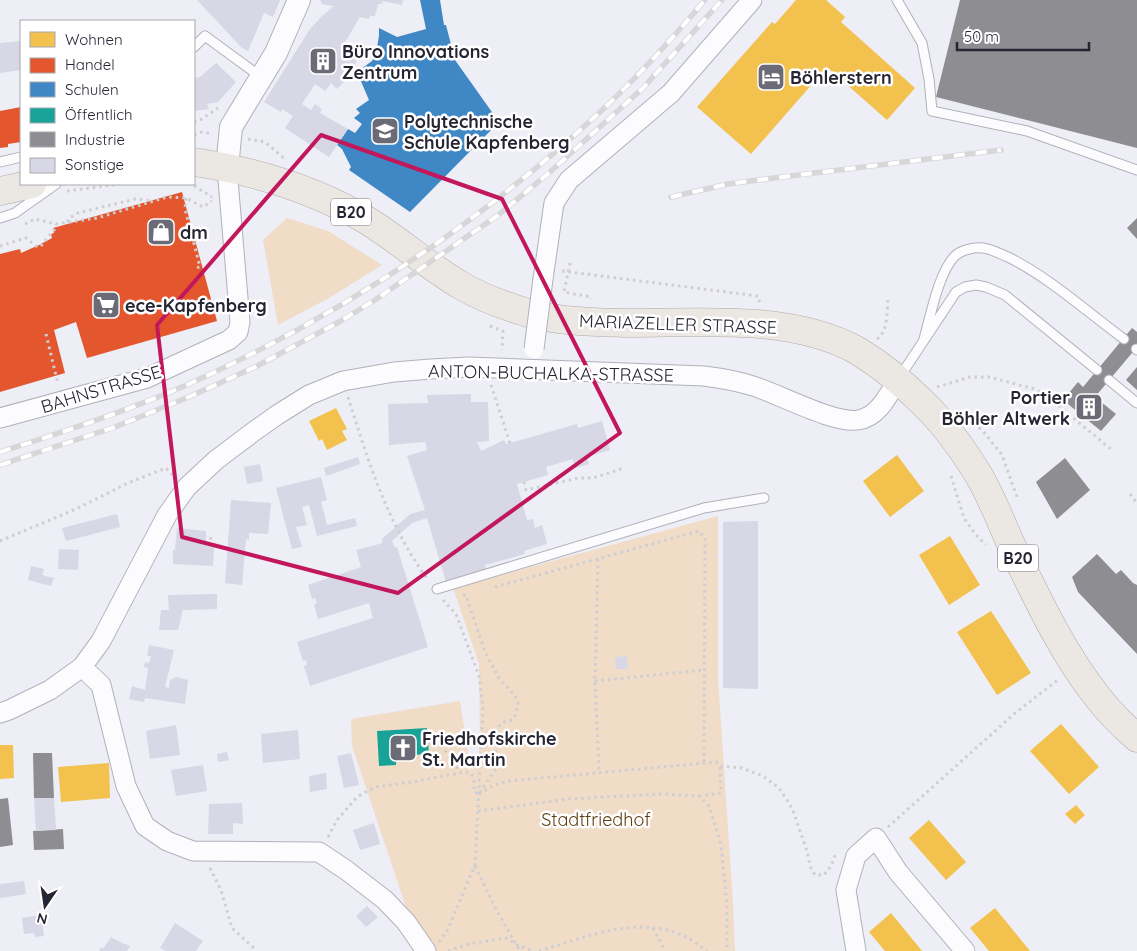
<svg xmlns="http://www.w3.org/2000/svg" width="1137" height="951" font-family="Quicksand,sans-serif">
<style>
.green{fill:#f1dcc8}
.homes{fill:#f2c14e}
.shops{fill:#e4572e}
.schools{fill:#3f88c5}
.public{fill:#17a398}
.industry{fill:#8d8d92}
.building{fill:#d7d7e5}
.lines{fill:none;stroke-linecap:round;stroke-linejoin:round}
.service-casing{stroke:#b1b1bb;stroke-width:11}
.minor-casing{stroke:#b1b1bb;stroke-width:21}
.tertiary-casing{stroke:#b1b1bb;stroke-width:24}
.primary-casing{stroke:#b0a9a5;stroke-width:29}
.path{stroke:#ceced2;stroke-width:3;stroke-dasharray:2.5 4;stroke-linecap:butt}
.service{stroke:#fcfcfe;stroke-width:9}
.minor{stroke:#fcfcfe;stroke-width:19}
.tertiary{stroke:#fcfcfe;stroke-width:22}
.primary{stroke:#ebe7e3;stroke-width:28}
.rail-casing{stroke:#d7d7da;stroke-width:5.5}
.rail{stroke:#fff;stroke-width:4;stroke-dasharray:11;stroke-linecap:butt}
.minor-bridge-casing{stroke:#b1b1bb;stroke-width:21;stroke-linecap:butt}
.minor-bridge{stroke:#fcfcfe;stroke-width:19}
.marked{fill:none;stroke:#c2185b;stroke-width:4;stroke-linejoin:round}
.labels{text-anchor:middle;dominant-baseline:central;stroke-width:5;stroke-linejoin:round;paint-order:stroke}
.shield{fill:#fff;stroke:#666670;stroke-width:1}
.shield-label{font-size:16px;font-weight:bold;fill:#252533}
.poi-label{font-size:18px;font-weight:bold;fill:#252533;stroke:#fff;text-anchor:start}
.street-label{font-size:18px;fill:#252533;stroke:#fff}
.park-label{font-size:18px;fill:#5d3c0e;stroke:#fff}
</style>
<rect width="100%" height="100%" fill="#eeeef6"/>
<path class="green" d="M287 218 328 231 382 265 329 298 278 325 263 240Z
M718 516V678L733 904 735 951H431L424 932 406 907 352 746 351 719 460 701 468 753 469 766 477 765 480 745 479 664 453 588Z"/>
<path class="homes" d="M796 0H826L845 17 841 22 915 88 887 120 827 67 751 154 697 107 772 22 775 24Z
M336 408 347 429 342 431 347 440 327 450 322 439 319 441 309 421Z
M897 455 924 491 890 517 863 481Z
M950 536 980 585 949 605 919 555Z
M991 611 1031 673 997 695 957 632Z
M1061 724 1099 767 1069 794 1030 751Z
M0 745H13L14 778 0 779Z
M109 763 110 798 61 802 58 767Z
M1076 805 1085 815 1075 824 1065 814Z
M929 820 966 862 946 880 909 838Z
M995 908 1030 951H989L970 928Z
M891 913 922 951H885L869 932Z"/>
<path class="shops" d="M21 107V142L8 144V147L0 148V111Z
M182 192 217 321 87 358 76 322 54 330 65 373 0 392V254L20 249 21 253 39 245 52 238 51 234 54 233 53 228Z"/>
<path class="schools" d="M420 0H440L444 25H446L455 60 499 122 410 212 349 170 351 167 342 149 337 145 348 129 355 133 362 124 354 118 360 113 356 109 369 100 357 72 372 61 376 53 379 36V28L397 37 426 29Z"/>
<path class="public" d="M427 728 429 754 396 756V765L379 766 377 731Z"/>
<path class="industry" d="M960 0H1137V148L936 97Z
M1137 218V239L1127 228Z
M1132 328 1137 332V347L1095 397 1116 414 1101 431 1063 400 1078 382 1083 387Z
M1137 367V390L1126 380Z
M1065 458 1090 490 1057 519 1036 482Z
M1097 554 1116 574 1121 570 1133 583 1137 585V654L1078 592 1072 577Z
M33 753H52L54 798H34Z
M8 798 13 845 0 847V799Z
M63 829 64 849 34 850 33 831Z"/>
<path class="building" d="M197 0H280L273 17 264 13 248 51 242 48Z
M320 0H403L402 5 382 1V4H378L375 16H370L369 19 360 17 341 49 357 57 355 66H350L341 77 345 81 337 89 331 83 325 91 315 84 302 104 311 110 315 104 322 109 320 113 348 129 329 157 285 128 293 116 282 109 281 112 264 102 310 29 321 17 334 6 322 4Z
M21 41V70L0 73V43Z
M216 63 236 82 218 102 207 104 209 109 194 111V78L200 77Z
M471 394V402H488L489 441 477 442 481 451 504 440 506 444 577 424 578 428 602 421 610 450 587 457 589 464 575 468 573 459 546 467 548 475 517 484 527 520 533 519 535 528 542 525 547 544 524 551 525 554 485 565 486 571 446 582 427 518 412 523 392 541 395 548 397 547 428 647 310 686 304 666 307 665 306 660 303 661 297 642 373 618 369 603 318 619 314 604 317 603 315 598 312 599 308 585 361 567 356 550 383 543 382 539 410 514 425 510 407 456 427 450 425 442 389 445 388 404 428 403 427 395Z
M358 457 360 464 326 476 324 468Z
M260 464 263 481 247 484 244 467Z
M321 477 327 500 321 502 327 525 355 518 357 526 317 536 309 505 302 507 307 525 296 527 302 547 292 549 276 488Z
M231 500 271 503 268 534 249 533V540L246 539 242 585 225 583Z
M117 514 120 527 66 541 62 528Z
M758 521V689L723 688V522Z
M177 528 206 531V546L214 547 213 566 173 564V550H175Z
M59 549 79 550 78 570 58 569Z
M31 566 44 569 42 575 54 578 51 586 28 580Z
M217 594V609L183 610 178 630H159L161 610H169L168 595Z
M149 645 174 650 165 687 169 688 170 680 176 677 188 680 185 704 145 698 144 702 129 699 132 686 145 690 148 668 144 667 145 662 149 663 151 656H147Z
M627 656 628 669H616L615 657Z
M176 725 180 755 150 759 146 731Z
M298 730 300 759 263 763 261 734Z
M227 752 229 760 218 762 217 754Z
M351 753 359 785 344 788 337 756Z
M203 765 207 791 176 796 171 770Z
M326 773 327 789 310 792 309 776Z
M34 798H54L56 830 36 831Z
M242 803 243 824 233 823V834H208L209 804Z
M374 823 380 844 360 850 353 830Z
M24 881 26 894 0 898V884Z
M367 906 378 917 366 927 356 916Z
M41 915 44 936 35 937 34 933 24 934 22 918Z
M175 923 203 941 196 951H166L160 948Z
M111 937 122 943 130 946 127 951H99L101 947 103 949Z"/>
<g class="lines">
<defs>
<path id="service" d="M897 0 922 43 929 79 932 111 1027 131 1137 170
M194 47 205 36 261 77
M0 162 21 157
M0 218 15 213 56 184
M924 339C930 318 939 271 955 256 961 250 974 247 983 248 992 249 1000 254 1008 257 1050 278 1086 311 1124 339
M1136 349 1137 350
M899 378 956 292 965 287 976 285 986 287 1005 295 1097 370
M1109 380 1137 403
M437 589 704 508 764 498"/>
<path id="minor" d="M543 279 554 203 569 180 671 93 752 0
M0 418 147 378 229 340 238 332 240 322 227 168
M82 667 101 685 126 786 145 826 167 841 193 851 319 852 346 870 385 900 406 922 426 951
M0 713 9 710 50 690 82 667 101 641 167 515 187 487 216 460 253 432 277 415 309 395 343 381 394 372 431 369 469 367 704 376C720 378 737 381 753 386 779 394 834 424 858 420 878 417 888 396 897 381
M856 951 846 890 856 856 876 838 898 872 965 951"/>
<path id="tertiary" d="M227 168 231 127 276 53 299 0"/>
<path id="primary" d="M194 162C254 171 316 190 368 221 400 241 429 267 462 286 482 298 505 306 528 313 561 322 595 322 629 323 702 323 792 314 858 351 881 365 904 384 923 403 945 424 962 448 978 474 993 499 1003 528 1016 555 1039 602 1063 653 1096 695 1108 711 1122 725 1137 738
M0 191 32 184"/>
</defs>
<use href="#service" class="service-casing"/>
<use href="#minor" class="minor-casing"/>
<use href="#tertiary" class="tertiary-casing"/>
<use href="#primary" class="primary-casing"/>
<path class="path" d="M194 122 199 121 218 108
M194 135 202 132 213 134
M248 139 265 142 286 160
M194 186 212 197
M67 191 120 184
M186 198 185 209 200 267 195 268
M67 222 71 217 78 213 135 199 152 201
M25 224 35 219 56 224 97 218 167 197 186 198 203 207 212 201
M0 246 26 238 36 246 40 247 54 230 56 224
M570 263 564 292 591 297V299
M562 271 758 296 760 304
M490 326 503 331 502 350
M46 334 58 384
M877 339C888 332 887 311 888 299
M491 385 510 443
M937 387 970 377H989L1035 389 1052 400 1113 451
M348 397C368 461 388 525 428 580
M969 419 983 431 1002 455 1017 497
M951 476 964 518 976 535 986 545
M524 482 526 490 578 478H593L624 468
M1130 494 1137 503
M0 541 76 509 128 483 166 468 175 477
M210 546 211 533
M598 559 595 681 599 772
M495 587 699 531 705 538 704 762
M463 595H466L485 652 500 680 514 694 518 702 516 714 512 720 503 722 499 726 496 736V769L480 792
M595 681 704 670
M428 742C446 743 450 760 460 772
M479 794 494 785 509 781 716 762 720 766 742 768 763 776 779 788 792 808 806 848 811 868 815 875H824L831 866 836 853
M699 796 721 793 720 766
M478 811 568 799 661 794 699 796 709 806 721 845 727 904V951
M888 827 1014 714 1059 679
M328 837 337 820 357 797 375 787 412 782 465 772 471 773 474 781V792L479 794
M475 866 497 911 520 951
M210 868 221 890 232 928 256 950
M653 928 665 951
M439 942 447 931 475 865 483 708 479 676 456 614 442 599
M448 951 469 944 506 938 519 946 534 951
M539 951C587 937 640 913 688 938 695 942 701 947 707 951"/>
<use href="#service" class="service"/>
<use href="#minor" class="minor"/>
<use href="#tertiary" class="tertiary"/>
<use href="#primary" class="primary"/>
<defs>
<path id="rail" d="M671 197 728 184 758 180 1001 150
M0 452C64 432 127 411 189 384 339 316 479 224 600 112 638 77 672 39 705 0
M0 465 115 427 191 396 255 367 339 322 375 300 497 216 550 172 643 88 722 0"/>
</defs>
<use href="#rail" class="rail-casing"/>
<use href="#rail" class="rail"/>
<defs>
<path id="minor-bridge" d="M534 349 543 279"/>
</defs>
<use href="#minor-bridge" class="minor-bridge-casing"/>
<use href="#minor-bridge" class="minor-bridge"/>
</g>
<path class="marked" d="M321 135 502 199 620 433 398 593 182 537 157 325Z"/>
<defs>
<symbol id="building-square" viewBox="-11 -11 22 22"><rect x="-9" y="-9" width="18" height="18" rx="4" fill="#6b6b77" stroke="#fff"/><path d="M-4-6H4V6H1V3H-1V6H-4ZM-2.5-4.3h1.7v1.8h-1.7ZM.8-4.3h1.7v1.8H.8ZM-2.5-1h1.7V.8h-1.7ZM.8-1h1.7V.8H.8Z" fill="#fff"/></symbol>
<symbol id="hotel-square" viewBox="-11 -11 22 22"><rect x="-9" y="-9" width="18" height="18" rx="4" fill="#6b6b77" stroke="#fff"/><path d="M-6-4.5h1.5V1H6V5H4.5V3h-9V5H-6ZM-4 0a1.8 1.8 0 1 1 3.6 0ZM.5 0V-2.5h3Q6-2.5 6 0Z" fill="#fff"/></symbol>
<symbol id="school-square" viewBox="-11 -11 22 22"><rect x="-9" y="-9" width="18" height="18" rx="4" fill="#6b6b77" stroke="#fff"/><path d="M0-5L7-2L0 1L-7-2ZM-4 1L0 2.5L4 1V4Q0 6-4 4Z" fill="#fff"/></symbol>
<symbol id="shop-square" viewBox="-11 -11 22 22"><rect x="-9" y="-9" width="18" height="18" rx="4" fill="#6b6b77" stroke="#fff"/><path d="M-5-2.5h2.3a2.7 3.5 0 0 1 5.4 0H5L5.5 6h-11ZM-1.5-2.5h3a1.5 2.3 0 0 0-3 0Z" fill="#fff"/></symbol>
<symbol id="supermarket-square" viewBox="-11 -11 22 22"><rect x="-9" y="-9" width="18" height="18" rx="4" fill="#6b6b77" stroke="#fff"/><path d="M-6-5.5h2.5l.6 2H6L4.5 2H-2.5L-4.4-4H-6ZM-1.5 3.2a1.3 1.3 0 1 0 .1 0ZM3 3.2a1.3 1.3 0 1 0 .1 0Z" fill="#fff"/></symbol>
<symbol id="church-square" viewBox="-11 -11 22 22"><rect x="-9" y="-9" width="18" height="18" rx="4" fill="#6b6b77" stroke="#fff"/><path d="M-1.2-6h2.4v3.5h3.3v2.4h-3.3V6h-2.4V-.1h-3.3v-2.4h3.3Z" fill="#fff"/></symbol>
</defs>
<g fill-rule="evenodd">
<use href="#building-square" x="307" y="45" width="32" height="32"/>
<use href="#hotel-square" x="755" y="61" width="32" height="32"/>
<use href="#school-square" x="369" y="115" width="32" height="32"/>
<use href="#shop-square" x="145" y="216" width="32" height="32"/>
<use href="#supermarket-square" x="90" y="289" width="32" height="32"/>
<use href="#building-square" x="1073" y="391" width="32" height="32"/>
<use href="#church-square" x="387" y="732" width="32" height="32"/>
</g>
<g class="labels">
<g class="shield">
<rect x="331" y="198.5" width="40" height="27" rx="4"/>
<rect x="998" y="544.5" width="40" height="27" rx="4"/>
</g>
<g class="shield-label">
<text x="351" y="212">B20</text>
<text x="1018" y="558">B20</text>
</g>
<g class="poi-label">
<text x="342" y="51">Büro Innovations<tspan x="342" dy="21">Zentrum</tspan></text>
<text x="790" y="77">Böhlerstern</text>
<text x="404" y="121">Polytechnische<tspan x="404" dy="21">Schule Kapfenberg</tspan></text>
<text x="180" y="232">dm</text>
<text x="125" y="305">ece-Kapfenberg</text>
<text x="1070" y="397" text-anchor="end">Portier<tspan x="1070" dy="21">Böhler Altwerk</tspan></text>
<text x="422" y="738">Friedhofskirche<tspan x="422" dy="21">St. Martin</tspan></text>
</g>
<g class="street-label">
<text transform="translate(678 324) rotate(2)">MARIAZELLER STRASSE</text>
<text transform="translate(551 373) rotate(1)">ANTON-BUCHALKA-STRASSE</text>
<text transform="translate(101 389) rotate(-17)">BAHNSTRASSE</text>
</g>
<g class="park-label">
<text x="596" y="819">Stadtfriedhof</text>
</g>
</g>
<rect x="20" y="20" width="175" height="165" fill="#ffffff" stroke="#a8a8ad"/>
<rect x="30" y="32" width="25" height="15" fill="#f2c14e" stroke="#a8a8ad"/>
<text x="65" y="45" font-size="15" fill="#252533">Wohnen</text>
<rect x="30" y="58" width="25" height="15" fill="#e4572e" stroke="#a8a8ad"/>
<text x="65" y="70" font-size="15" fill="#252533">Handel</text>
<rect x="30" y="82" width="25" height="15" fill="#3f88c5" stroke="#a8a8ad"/>
<text x="65" y="95" font-size="15" fill="#252533">Schulen</text>
<rect x="30" y="108" width="25" height="15" fill="#17a398" stroke="#a8a8ad"/>
<text x="65" y="120" font-size="15" fill="#252533">Öffentlich</text>
<rect x="30" y="132" width="25" height="15" fill="#8d8d92" stroke="#a8a8ad"/>
<text x="65" y="145" font-size="15" fill="#252533">Industrie</text>
<rect x="30" y="158" width="25" height="15" fill="#d7d7e5" stroke="#a8a8ad"/>
<text x="65" y="170" font-size="15" fill="#252533">Sonstige</text>
<g transform="translate(45 906) rotate(193)" stroke="#ffffff" stroke-width="4" paint-order="stroke">
<path d="M0-4L9 19L0 12L-9 19Z" fill="#252533"/>
<text y="-8" font-size="14" font-weight="bold" text-anchor="middle" fill="#252533">N</text>
</g>
<path d="M957 42v8h132v-8" fill="none" stroke="#252533" stroke-width="2.5"/>
<text x="964" y="42" font-size="15" fill="#252533" stroke="#ffffff" stroke-width="4" paint-order="stroke">50 m</text>
</svg>
